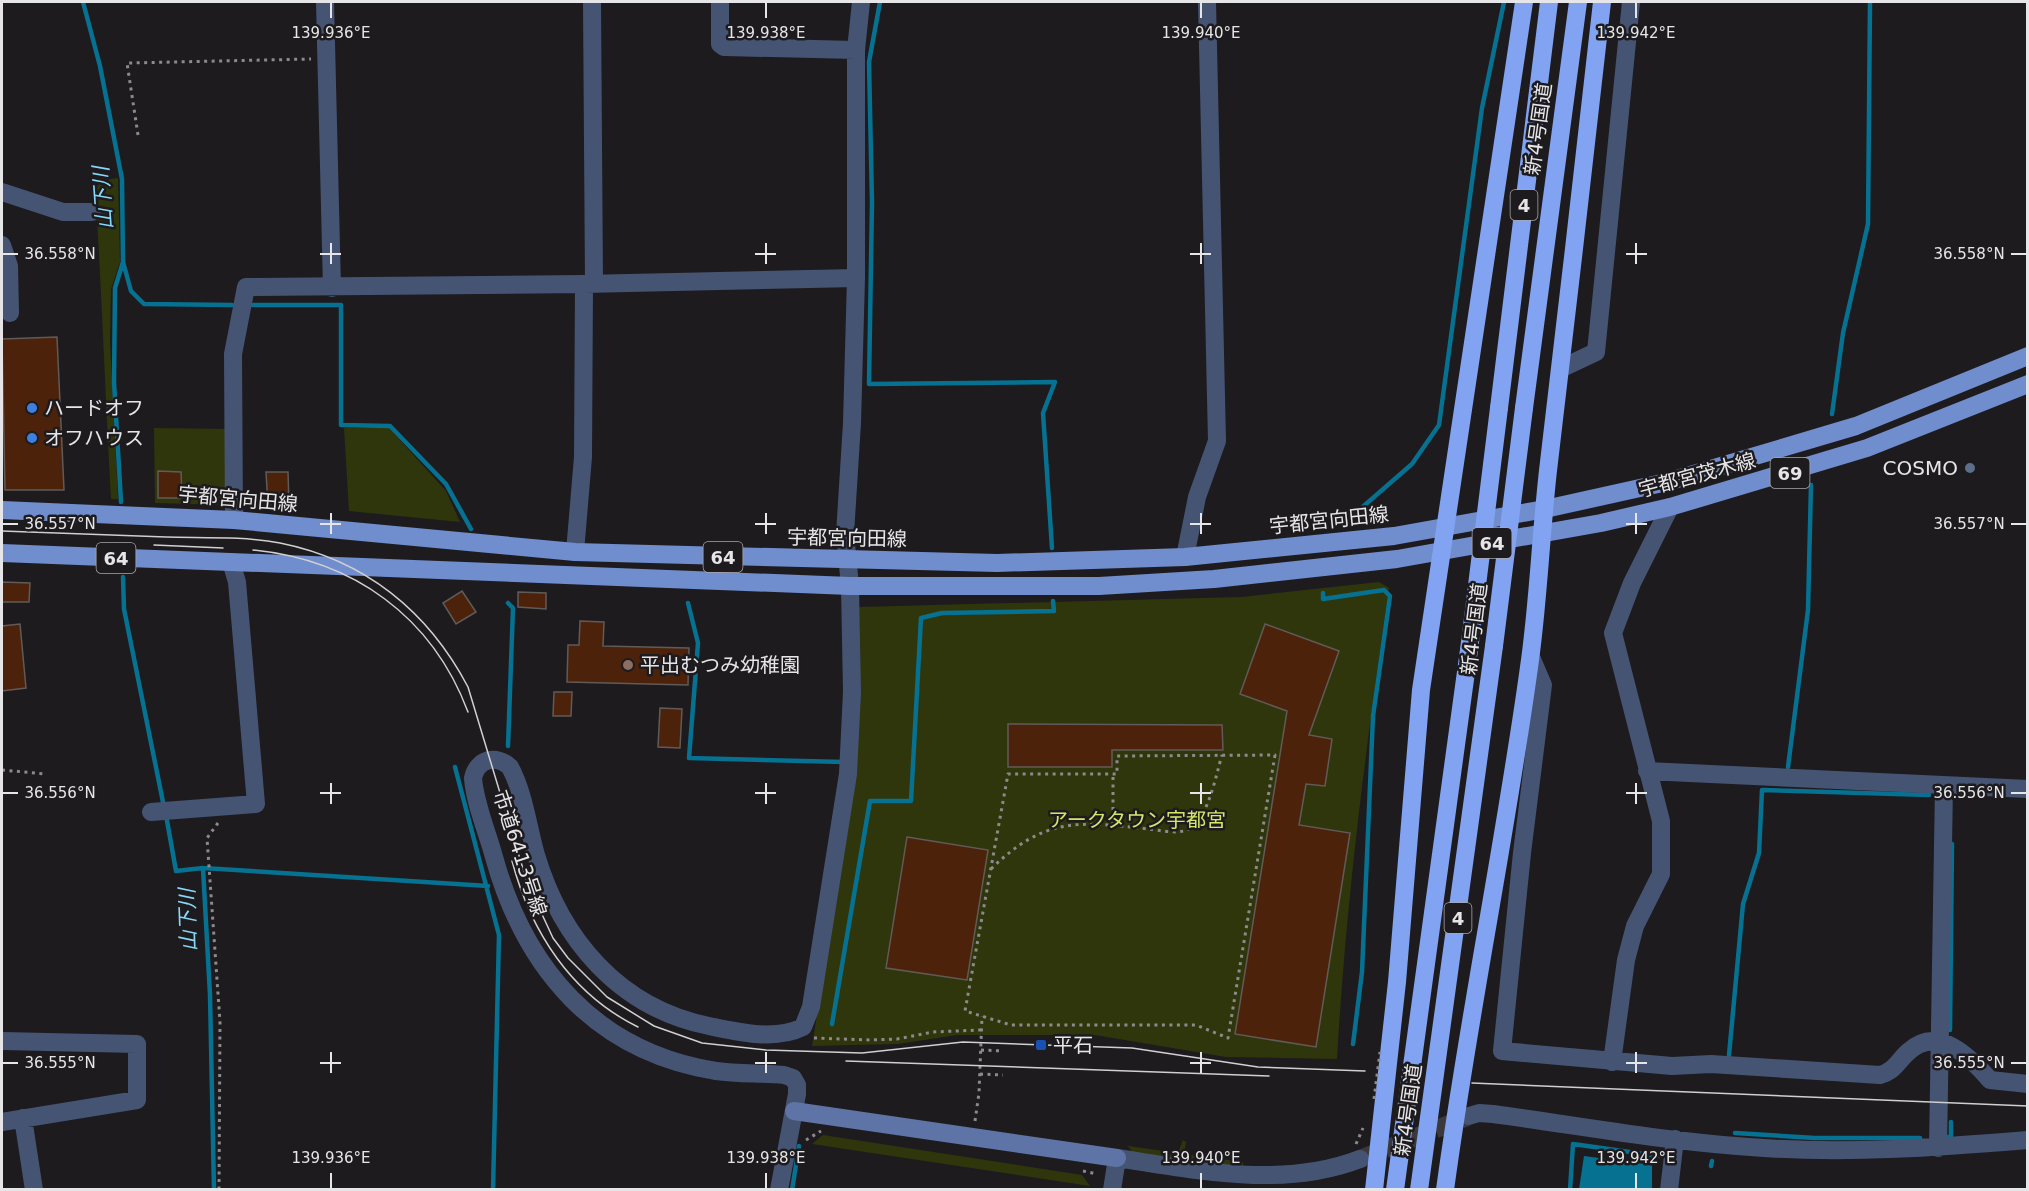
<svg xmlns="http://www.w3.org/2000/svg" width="2029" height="1191" font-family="'DejaVu Sans','Noto Sans JP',sans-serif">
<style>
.green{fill:#30360b}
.water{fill:#067191}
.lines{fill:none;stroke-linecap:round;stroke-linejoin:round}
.stream{stroke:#067191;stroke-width:4.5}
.building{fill:#4d220b;stroke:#605b59;stroke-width:1.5}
.street-tunnel{stroke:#3b393c;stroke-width:18;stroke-dasharray:18 9;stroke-linecap:butt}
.path{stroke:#8b8a8c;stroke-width:3;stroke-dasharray:3 4.5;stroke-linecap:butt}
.street{stroke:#465474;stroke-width:18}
.secondary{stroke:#5e74a6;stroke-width:18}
.primary{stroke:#708dce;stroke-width:18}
.highway{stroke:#81a3f2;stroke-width:18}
.tram{stroke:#d0cfd1;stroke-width:1.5}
.path-bridge{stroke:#8b8a8c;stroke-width:3;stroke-dasharray:3 4.5;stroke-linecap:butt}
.highway-bridge{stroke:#81a3f2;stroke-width:18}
.ticks{fill:none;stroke:#e6e5e7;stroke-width:2}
.shop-dot{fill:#3f7fe0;stroke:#1d1b1e;stroke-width:2}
.service-dot{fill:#5c6f8a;stroke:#1d1b1e;stroke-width:2}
.education-dot{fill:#8d6e63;stroke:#1d1b1e;stroke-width:2}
.transit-dot{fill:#1a4fb4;stroke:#1d1b1e;stroke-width:2}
.labels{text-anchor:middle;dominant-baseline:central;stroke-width:5;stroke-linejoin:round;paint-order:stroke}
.shield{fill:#1d1b1e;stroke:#aaa8ab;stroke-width:1.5}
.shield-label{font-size:18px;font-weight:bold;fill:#e6e5e7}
.street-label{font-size:20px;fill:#e6e5e7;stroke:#1d1b1e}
.poi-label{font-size:20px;fill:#e6e5e7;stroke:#1d1b1e;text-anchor:start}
.park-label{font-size:20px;fill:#d3e669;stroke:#1d1b1e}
.water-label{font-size:21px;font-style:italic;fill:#87d7f8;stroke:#1d1b1e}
.ticks-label{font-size:15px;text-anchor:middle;fill:#e6e5e7;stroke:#1d1b1e;stroke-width:5;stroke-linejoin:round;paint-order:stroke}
</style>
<rect width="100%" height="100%" fill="#1d1b1e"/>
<path class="green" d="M118 178 120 262 111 289 110 343 118 499H111C105 395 102 292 95 188L104 180Z
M154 428 230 429 227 505 155 503Z
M344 428H389L446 491 460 522 349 511Z
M1379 582 1389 588C1366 745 1346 901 1337 1059L1226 1057 1095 1035H957L898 1044 812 1046C835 900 867 755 859 607L1241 597Z
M823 1135 1082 1175 1090 1186 812 1144Z
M1183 1140 1186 1142 1184 1154 1243 1162V1170L1135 1156 1128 1146 1178 1153Z"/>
<path class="water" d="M1584 1156 1652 1165V1189H1579Z"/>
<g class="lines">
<path class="stream" d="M83 2 100 66 122 179 123 262 115 288 114 382 121 502
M880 2 869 62 872 202 869 384 1055 382 1043 413 1052 548
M123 262 131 291 144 304 232 305
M252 305H341V425L390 426 446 484 471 529
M1832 414 1843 333 1868 224 1870 2
M1343 524 1412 464 1439 425 1482 108 1504 2
M123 577 124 609 164 807
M1323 593V599L1384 590 1390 596 1373 716 1362 972 1353 1044
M688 603 698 643 689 758 844 762
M508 746 513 608 508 603
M455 767 499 935 493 1190
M1788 767 1808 610 1811 485
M166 815 176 871 203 868 210 995 214 1190
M203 868 488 886
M832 1024 870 801H911L921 618 942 613 1054 611 1053 601
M1950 1030 1952 844
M1729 1055 1743 904 1759 853 1762 790 1929 795
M1735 1133 1815 1138H1920
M1948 1137H1951V1122
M1711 1166 1712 1161
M792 1190 799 1146
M1570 1190 1573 1144 1658 1156"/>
</g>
<path class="building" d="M57 337 64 490H5L2 339Z
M158 471 181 472 182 498H158Z
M266 472H288L289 504 268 505Z
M2 582 30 583 29 602H2Z
M462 591 476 612 456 624 443 603Z
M518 592 546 593V609L518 607Z
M580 621 604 622 603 646 689 648 688 685 567 682 568 645H579Z
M20 624 26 688 2 691V626Z
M1265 624 1339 651 1309 735 1332 739 1325 786 1306 784 1299 825 1350 833 1316 1047 1235 1034 1287 711 1240 694Z
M554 692H572L571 716H553Z
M660 708 682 709 680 748 658 747Z
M1008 724 1222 725 1223 750H1112V767H1008Z
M907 837 988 850 967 980 886 968Z"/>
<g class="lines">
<path class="street-tunnel" d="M1360 1159 1467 1117"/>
<path class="path" d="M138 135 127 63 311 59
M1275 755 1228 1038 1196 1025H1011L965 1011 1008 774H1117V756Z
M2 770 46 774
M218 823 207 838 220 1022 219 1190
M1113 825V774
M991 869C1044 817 1079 821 1148 829 1160 830 1178 835 1189 829 1208 819 1216 775 1222 755
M814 1038 870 1040 897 1039 933 1032 981 1030
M981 1050 1003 1051
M980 1074 1003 1075
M975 1121 979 1093 982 1016
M806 1140 821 1131
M1356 1144 1363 1128
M1083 1171 1097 1174"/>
<path class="street" d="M325 2 332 288
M592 2 594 284
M720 2V44L724 47 856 50
M2 192 63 212H92
M2 245 9 266 10 313
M1562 368 1596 352 1631 2
M234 520 233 354 246 287 584 284 856 278
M575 552 583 457 584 284
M1185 557 1197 497 1217 441 1207 2
M1531 657 1543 685 1522 853 1502 1051 1672 1066 1711 1064 1880 1075C1895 1071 1898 1061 1908 1052 1938 1024 1970 1057 1990 1080L2028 1084
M1647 771 2028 789
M151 812 256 804 237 582 231 562
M2 1041 137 1044V1100L2 1122
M1612 1062 1626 960 1635 926 1661 874V821L1613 633 1632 583 1670 507
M1469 1116 1479 1113 1493 1114C1583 1126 1673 1143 1764 1148 1852 1154 1940 1147 2028 1140
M23 1118 34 1190
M1938 1148 1944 786
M779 1190 797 1094V1085L793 1078 784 1075C761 1073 738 1074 716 1071 596 1052 525 969 494 857 487 831 475 804 473 778 477 759 496 754 510 767 524 793 528 827 536 855 561 939 619 1008 709 1026 738 1032 775 1041 803 1027L811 1007 848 774 852 692 850 586 845 534 852 423 856 278V50L861 2
M1112 1190 1117 1158C1197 1170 1282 1189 1360 1159
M1669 1190 1675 1139"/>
<path class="secondary" d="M794 1111 1117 1158"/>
<path class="primary" d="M2 510 234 520 575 552 997 563 1185 557 1394 536 1545 509 1667 482 1856 426 2028 356
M2 553 850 586H1099L1214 579 1397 559 1601 523 1670 507 1867 448 2028 384"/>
<path class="highway" d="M1499 408 1549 2
M1524 408 1578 2
M1374 1190 1397 982 1421 690 1524 2
M1395 1190 1469 650
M1419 1190 1494 646
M1445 1190C1469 1012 1506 837 1530 660 1539 594 1541 528 1549 462 1568 309 1584 155 1602 2"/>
<path class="tram" d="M2 531C56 533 111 535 166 537 203 538 243 536 280 543 365 560 428 611 468 687L527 882 553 938 568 958 607 997 654 1026 702 1043 766 1050 862 1053 963 1042 1132 1048 1258 1067 1365 1071
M154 545 223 548
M253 550C353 560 432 616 468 712
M512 861C531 932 571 994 638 1027
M846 1061 1269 1076
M1472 1083 2028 1106"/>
<path class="path-bridge" d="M1374 1099 1380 1052"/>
<path class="highway-bridge" d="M1494 646 1524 408
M1469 650 1499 408"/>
</g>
<path class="ticks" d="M331 3V18M766 3V18M1201 3V18M1636 3V18M331 243V264M766 243V264M1201 243V264M1636 243V264M3 254H18M320 254H341M755 254H776M1190 254H1211M1626 254H1647M2011 254H2026M331 513V534M766 513V534M1201 513V534M1636 513V534M3 524H18M320 524H341M755 524H776M1190 524H1211M1626 524H1647M2011 524H2026M331 783V804M766 783V804M1201 783V804M1636 783V804M3 793H18M320 793H341M755 793H776M1190 793H1211M1626 793H1647M2011 793H2026M331 1052V1073M766 1052V1073M1201 1052V1073M1636 1052V1073M3 1063H18M320 1063H341M755 1063H776M1190 1063H1211M1626 1063H1647M2011 1063H2026M331 1173V1188M766 1173V1188M1201 1173V1188M1636 1173V1188"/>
<g class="shop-dot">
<circle cx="32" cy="408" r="6"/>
<circle cx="32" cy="438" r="6"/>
</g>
<circle class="service-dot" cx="1970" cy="468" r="6"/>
<circle class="education-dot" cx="628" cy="665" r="6"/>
<rect class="transit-dot" x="1035" y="1039" width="12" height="12" rx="3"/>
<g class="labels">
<g class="shield">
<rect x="1510.5" y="190" width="27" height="30" rx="4.5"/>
<rect x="1770.5" y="458" width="39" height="30" rx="4.5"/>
<rect x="1472.5" y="528" width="39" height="30" rx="4.5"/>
<rect x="703.5" y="542" width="39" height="30" rx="4.5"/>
<rect x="96.5" y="543" width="39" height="30" rx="4.5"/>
<rect x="1444.5" y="903" width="27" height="30" rx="4.5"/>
</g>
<g class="shield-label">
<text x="1524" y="205">4</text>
<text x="1790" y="473">69</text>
<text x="1492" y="543">64</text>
<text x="723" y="557">64</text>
<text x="116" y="558">64</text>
<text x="1458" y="918">4</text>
</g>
<g class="street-label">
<text transform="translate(1538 129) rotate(-82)">新4号国道</text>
<text transform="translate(1697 475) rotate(-15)">宇都宮茂木線</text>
<text transform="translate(238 499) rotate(5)">宇都宮向田線</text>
<text transform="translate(1329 520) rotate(-6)">宇都宮向田線</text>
<text transform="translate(847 538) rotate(1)">宇都宮向田線</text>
<text transform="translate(1474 629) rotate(-83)">新4号国道</text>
<text transform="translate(520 853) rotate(72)">市道6413号線</text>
<text transform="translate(1408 1110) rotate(-82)">新4号国道</text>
</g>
<g class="poi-label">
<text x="44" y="408">ハードオフ</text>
<text x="44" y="438">オフハウス</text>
<text x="1958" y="468" text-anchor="end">COSMO</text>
<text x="640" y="665">平出むつみ幼稚園</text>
<text x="1053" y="1045">平石</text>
</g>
<g class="park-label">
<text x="1137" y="820">アークタウン宇都宮</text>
</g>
<g class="water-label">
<text transform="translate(103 198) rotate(-94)">山下川</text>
<text transform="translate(188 920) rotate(-92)">山下川</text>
</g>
</g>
<g class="ticks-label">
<text x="331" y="38">139.936°E</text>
<text x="766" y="38">139.938°E</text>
<text x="1201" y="38">139.940°E</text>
<text x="1636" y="38">139.942°E</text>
<text x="60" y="259">36.558°N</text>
<text x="1969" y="259">36.558°N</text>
<text x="60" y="529">36.557°N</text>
<text x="1969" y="529">36.557°N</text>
<text x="60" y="798">36.556°N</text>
<text x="1969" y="798">36.556°N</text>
<text x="60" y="1068">36.555°N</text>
<text x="1969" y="1068">36.555°N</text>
<text x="331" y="1163">139.936°E</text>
<text x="766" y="1163">139.938°E</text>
<text x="1201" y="1163">139.940°E</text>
<text x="1636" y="1163">139.942°E</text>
</g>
<rect width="2029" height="1191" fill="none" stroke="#e6e5e7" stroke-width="6"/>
</svg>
